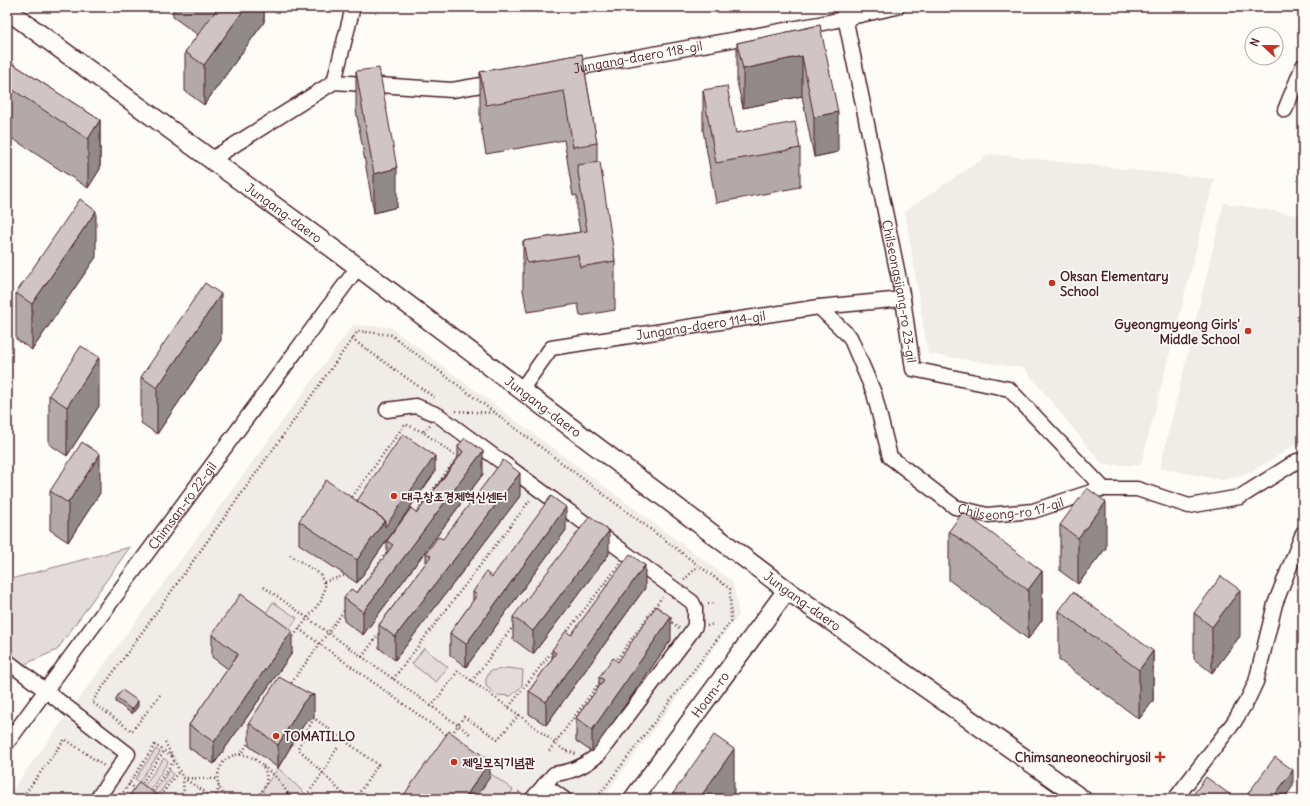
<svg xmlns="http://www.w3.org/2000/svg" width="1310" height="806" font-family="Delius,'Poor Story',sans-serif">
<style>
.built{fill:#f0ece8}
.green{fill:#e3dcda;stroke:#967e82}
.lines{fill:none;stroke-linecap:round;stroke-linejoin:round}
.minor-casing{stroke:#4a1f2b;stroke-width:17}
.major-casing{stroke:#4a1f2b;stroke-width:21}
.path{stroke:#4a1f2b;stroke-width:2.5;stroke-dasharray:1 3;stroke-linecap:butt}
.minor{stroke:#fdfcf7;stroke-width:14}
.major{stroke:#fdfcf7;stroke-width:18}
.wall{fill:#b3a9a9;stroke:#4a1f2b}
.shaded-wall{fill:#928a89;stroke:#4a1f2b}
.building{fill:#d0c5c4;stroke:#4a1f2b}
.poi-dot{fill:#c8321e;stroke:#fdfcf7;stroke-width:1.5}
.labels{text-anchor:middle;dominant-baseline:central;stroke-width:3.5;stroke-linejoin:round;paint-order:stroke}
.street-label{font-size:13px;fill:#4a1f2b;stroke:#fdfcf7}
.poi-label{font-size:13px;font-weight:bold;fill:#4a1f2b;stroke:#fdfcf7;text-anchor:start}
</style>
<rect width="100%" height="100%" fill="#fdfcf7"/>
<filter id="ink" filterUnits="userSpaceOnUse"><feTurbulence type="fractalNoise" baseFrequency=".025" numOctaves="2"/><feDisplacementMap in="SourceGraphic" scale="8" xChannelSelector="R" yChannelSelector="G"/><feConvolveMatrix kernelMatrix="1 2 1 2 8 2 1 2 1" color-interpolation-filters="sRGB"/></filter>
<g filter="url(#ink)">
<path class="built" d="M990 154 1214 179 1141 465H1103L1024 368 928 354 905 211Z
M1224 203 1303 216V446L1295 445 1250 473 1222 480 1160 468Z
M353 325 390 327 733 582 739 615 602 799H7V797Z"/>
<path class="green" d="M130 547 57 650 16 668 7 661V580Z
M273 602 297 618 289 630 266 613Z
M424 648 448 667 436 682 412 664Z
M508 668 523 670 522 686 511 696 497 695 486 686V679L490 671Z
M453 746 513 790 506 799H415Z
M156 749 160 752 139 782 135 779Z
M164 758 168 762 151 789 144 786Z
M278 768 311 799H256Z
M170 770 173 774 158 795 154 792Z"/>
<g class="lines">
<defs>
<g id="minor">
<path id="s1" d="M843 7 903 299 913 369 1009 389 1104 489"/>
<path id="s2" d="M565 70 819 24 897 7"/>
<path d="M334 82 353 7"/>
<path d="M1285 110 1303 66"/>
<path d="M212 159 334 82 452 90 499 82"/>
<path id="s3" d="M819 307 850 337 874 393 890 457 955 507 987 515 1033 511 1100 489H1137L1189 506 1240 497 1297 461 1303 463"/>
<path id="s4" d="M521 390 551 348 819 307 903 299"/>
<path d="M387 410 416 406 438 415 692 602 695 608V626L689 635 598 755C584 766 572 772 554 774L532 799"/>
<path d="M7 661 128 754 97 799"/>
<path id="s5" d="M7 743 358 267"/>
<path d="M544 785 564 799"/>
<path d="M1175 799 1234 722 1248 699 1256 682 1275 604 1303 533"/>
</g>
<g id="major">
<path id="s6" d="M7 10 358 267 787 590 1082 799"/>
<path id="s7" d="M633 799 787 590"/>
</g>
</defs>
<use href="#minor" class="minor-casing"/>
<use href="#major" class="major-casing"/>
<path class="path" d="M352 339 435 398
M456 411 493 413
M430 425 423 432 457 457
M350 500 405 424 423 432
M415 514 460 454
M290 555 320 574 325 586 321 601 292 638 290 637
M684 580 698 566
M324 582 346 575
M264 587 458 725 450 737
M355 596 389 550
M708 604 716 603
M669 620 679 628
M707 626 714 624
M299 629 448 736
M565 634 620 564
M362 657 380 632
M615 662 662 597
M393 679 531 499
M472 681 515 624
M289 686 346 608
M160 695 132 731 92 702 358 331 391 335 730 589 731 621 596 799
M431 707 458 671 519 715 498 739 464 717 458 725 470 734
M509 707 554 649
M519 715 564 750 576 754
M165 742 183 778 184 799
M549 751 600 682
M240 755 251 739
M263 766 278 779 292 799
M183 778 216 799
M183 778 217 779
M129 784 137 790
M140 786 164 751
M287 793 288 799
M150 794 174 761
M21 799 65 739 104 766
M119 799 155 745 172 756
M158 799 179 771
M215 799 219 787
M228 799C221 792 216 785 218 775 226 731 293 767 255 799
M304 799 323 773 337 748
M348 799 298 748 314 718 378 765 355 799
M514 799 520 791"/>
<use href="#minor" class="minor"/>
<use href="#major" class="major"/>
</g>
<path class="wall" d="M173 7H264V22L204 105 185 91V52L198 35 173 17Z
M820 25 838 152 814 157 802 96 743 108 737 82V43Z
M582 54 597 143V162L615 261V310L580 316 578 304 527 312 523 290V241L580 232 577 215V195L573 196 564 140 486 154 480 121V72Z
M7 60 100 120V169L88 188 7 135Z
M356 71 397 207 374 213 356 110Z
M703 90 736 133 800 148V187L716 203 703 130Z
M96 257 32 350 16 339V293Z
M221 340 157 434 141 423V377Z
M49 395 99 406 67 456 49 444Z
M458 446 483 474 363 635 344 621V598L357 593 387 554V541L417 513 458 457Z
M435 472 357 583 299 544V521Z
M50 491 100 493 68 542 50 530Z
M520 496 395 660 379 648V625L426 563V553L443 539Z
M1060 525 1106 548 1078 584 1060 571Z
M566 530 466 667 450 655V633L473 601V592L492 577Z
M949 531 1042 571V620L1028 639 949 580Z
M609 554 533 654 513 639V617Z
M645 588 546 725 529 714V691L552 659V650L571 635Z
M1059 611 1153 651V701L1139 719 1059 660Z
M1194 613 1240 636 1212 673 1194 659Z
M212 634 292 653 214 764 189 748V725L228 669 212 657Z
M671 640 592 752 576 741V718L599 687V677L618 662Z
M116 698 138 706 132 714 116 702Z
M1303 711V756L1300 753V714Z
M314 718 308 720 303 726 278 768 249 746V723Z"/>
<path class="shaded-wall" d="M246 7H264V22L204 105V65Z
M802 56V96L743 108V69Z
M838 112V152L814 157V117Z
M100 120V169L88 188V139Z
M397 168V207L374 213V174Z
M96 211V257L32 350V304Z
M221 294V340L157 434V388Z
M99 357V406L67 456V407Z
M483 451V474L363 635V612Z
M100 454V493L68 542V503Z
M435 456V472L357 583V560L385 520Z
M520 473V496L395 660V637Z
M1106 502V548L1078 584V538Z
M566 507V530L466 667V644Z
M609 531V554L533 654V631Z
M645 565V588L546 725V702Z
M1042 571V620L1028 639V590Z
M1240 590V636L1212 673V627Z
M671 617V640L592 752V730Z
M292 631V653L214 764V742Z
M1153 651V701L1139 719V670Z
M314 695V718L308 720 303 726 278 768V745L303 703 308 697Z
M138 701V706L132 714V710Z
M734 749V795L732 799H699Z
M490 761V777L475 799H464Z
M1293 770V786L1284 799H1272Z"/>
<path class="building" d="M214 7H246L204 65 185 52 217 9Z
M820 25 838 112 814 117 802 56 743 69 737 43Z
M582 54 597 143 573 147 564 91 486 105 480 72Z
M7 60 100 120 88 139 7 86Z
M379 68 397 168 374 174 356 71Z
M727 86 736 133 795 122 800 148 716 163 703 90Z
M600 162 615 261 580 267 578 255 527 263 523 241 587 231 577 165Z
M80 199 96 211 32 304 16 293Z
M205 283 221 294 157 388 141 377Z
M81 346 99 357 67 407 49 395Z
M403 434 435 456 385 527V520L357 501Z
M465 438 483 451 363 612 344 598 351 589 357 593 393 545 387 541 411 508 417 513 463 452 458 446Z
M82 442 100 454 68 503 50 491Z
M503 460 520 473 395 637 379 625 431 556 426 553 438 537 443 539Z
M326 480 385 520 357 560 299 521Z
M1087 488 1106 502 1078 538 1060 525Z
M551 496 566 507 466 644 450 633 477 595 473 592 486 572 492 577Z
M963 512 1042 571 1028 590 949 531Z
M590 516 609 531 533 631 513 617Z
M630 554 645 565 546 702 529 691 556 653 552 650 566 631 571 635Z
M1221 576 1240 590 1212 627 1194 613Z
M1073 592 1153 651 1139 670 1059 611Z
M241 594 292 631 214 742 189 725 238 654 212 634Z
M656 606 671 617 592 730 576 718 604 680 599 677 613 658 618 662Z
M279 677 310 694 314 695 308 697 303 703 278 745 249 723Z
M122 690 138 701 132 710 116 698Z
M1303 711V716L1300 714Z
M449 731 490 761 464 799H401Z
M714 735 734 749 699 799H669Z
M1275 757 1293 770 1272 799H1244Z
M1206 777 1236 799H1190Z
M139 782 162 799H127Z
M1293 797 1296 799H1291Z"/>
</g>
<g class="poi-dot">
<circle cx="1052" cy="283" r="4"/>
<circle cx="1248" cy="331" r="4"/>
<circle cx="394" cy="496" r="4"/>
<circle cx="276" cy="736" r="4"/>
<path d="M1158 751h4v4h4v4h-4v4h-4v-4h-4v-4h4z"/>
<circle cx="454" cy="762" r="4"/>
</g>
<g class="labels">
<g class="street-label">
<text stroke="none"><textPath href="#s2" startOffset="74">Jungang-daero 118-gil</textPath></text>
<text stroke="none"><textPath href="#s6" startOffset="343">Jungang-daero</textPath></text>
<text stroke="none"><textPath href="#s1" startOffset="290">Chilseongsijang-ro 23-gil</textPath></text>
<text stroke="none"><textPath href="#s4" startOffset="203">Jungang-daero 114-gil</textPath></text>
<text stroke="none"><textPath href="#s6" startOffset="667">Jungang-daero</textPath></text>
<text stroke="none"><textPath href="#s3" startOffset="309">Chilseong-ro 17-gil</textPath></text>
<text stroke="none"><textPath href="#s5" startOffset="295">Chimsan-ro 22-gil</textPath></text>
<text stroke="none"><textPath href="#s6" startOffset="991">Jungang-daero</textPath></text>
<text stroke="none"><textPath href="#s7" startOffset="130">Hoam-ro</textPath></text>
</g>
<g class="poi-label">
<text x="1060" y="276">Oksan Elementary<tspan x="1060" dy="15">School</tspan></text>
<text x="1240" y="324" text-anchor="end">Gyeongmyeong Girls'<tspan x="1240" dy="15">Middle School</tspan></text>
<text x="402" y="496">대구창조경제혁신센터</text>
<text x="284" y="736">TOMATILLO</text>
<text x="1151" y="757" text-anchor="end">Chimsaneoneochiryosil</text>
<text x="462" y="762">제일모직기념관</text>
</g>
</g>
<rect width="1310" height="806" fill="none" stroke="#fdfcf7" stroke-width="24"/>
<rect x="12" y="12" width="1286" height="782" fill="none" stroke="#4a1f2b" stroke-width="1.5" filter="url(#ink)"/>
<g transform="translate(1264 46) rotate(292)"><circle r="19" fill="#fdfcf7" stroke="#b5a4a5"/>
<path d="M0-3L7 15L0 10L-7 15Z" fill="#c8321e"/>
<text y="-6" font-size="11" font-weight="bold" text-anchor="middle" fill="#4a1f2b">N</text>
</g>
</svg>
